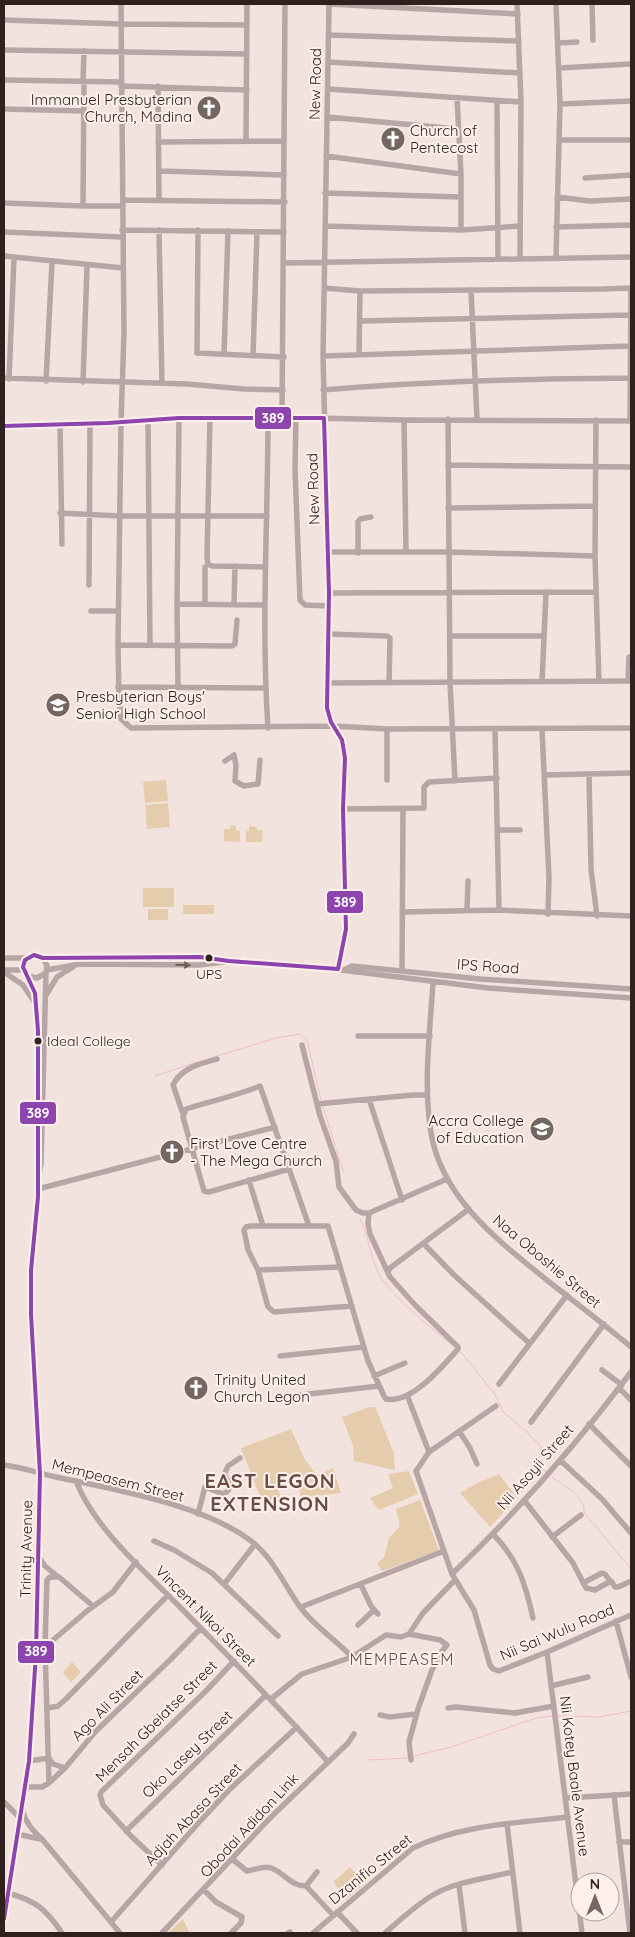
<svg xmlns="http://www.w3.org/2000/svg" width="635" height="1937" font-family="Quicksand,sans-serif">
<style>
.green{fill:#e4ccac}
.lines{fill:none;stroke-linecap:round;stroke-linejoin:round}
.stream{stroke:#f2bccf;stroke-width:1}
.minor{stroke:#b8a6a6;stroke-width:5.5}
.bus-1-casing{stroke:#fef0eb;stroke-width:8}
.bus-1{stroke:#8e44ad;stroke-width:4}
.oneway{fill:#6d5d5b}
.bus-dot{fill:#2f221e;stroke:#fef0eb;stroke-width:2}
.labels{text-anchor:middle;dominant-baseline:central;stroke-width:4;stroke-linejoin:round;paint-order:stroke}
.bus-label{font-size:14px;fill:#2f221e;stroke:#fef0eb}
.street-label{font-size:15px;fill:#2f221e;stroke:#fef0eb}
.poi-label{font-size:15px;fill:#2f221e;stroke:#fef0eb;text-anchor:start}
.neighbourhood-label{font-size:16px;letter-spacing:1px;fill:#694c43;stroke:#fef0eb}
.district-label{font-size:20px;font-weight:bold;letter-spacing:1px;fill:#694c43;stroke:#fef0eb}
.line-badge{stroke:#fef0eb;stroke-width:2}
.badge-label{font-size:14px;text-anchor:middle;font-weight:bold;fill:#fff}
</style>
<rect width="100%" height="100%" fill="#f3e3de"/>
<path class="green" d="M166 780 168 801 145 803 143 782Z
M168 803 170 827 147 829 145 805Z
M231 825 236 826V830L240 831V842L224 841V829H230Z
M249 826 257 827V830H263L262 842H246V831H249Z
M143 888H174V907H143Z
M183 905H214V914H183Z
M148 909H168V920H148Z
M370 1407H375L394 1453 395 1470 354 1461 353 1445 342 1417Z
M291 1429 305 1460 317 1475 333 1468 341 1493 300 1497 299 1474 278 1475 279 1493 282 1501 265 1509 241 1448Z
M409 1471 418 1494 379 1510 370 1498 393 1488 388 1474Z
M499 1474 517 1498 490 1527 460 1493 477 1483Z
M420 1500 439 1550 383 1571 377 1564 384 1557 389 1538 400 1526 396 1509Z
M72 1662 81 1672 71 1682 63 1673Z
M350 1867 360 1878 363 1876 367 1881 347 1899 333 1882Z
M183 1919 190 1933H168Z"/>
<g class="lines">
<path class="stream" d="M217 1056 276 1038 300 1034 307 1040 321 1100
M155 1076 197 1062
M323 1107 344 1173
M360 1219C368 1235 370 1253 377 1270 389 1296 429 1325 451 1344
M460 1351 494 1393 504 1413 526 1431 541 1447 538 1466 546 1472
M552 1477C563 1485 587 1498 584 1512L631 1569
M558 1716 600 1717 631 1711
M414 1756 451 1747 536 1718 554 1716
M368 1760 408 1758"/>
<path class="minor" d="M121 4 124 333 121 423 118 645 119 697 121 719 131 728 334 726 387 729 631 728
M329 4 323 356 329 593 327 708 331 722 342 740 345 758 343 809 346 929 338 969
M329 4 518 14
M517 4 521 102 520 258
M556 4 560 104 556 257
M592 4 593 40
M4 20 121 24 247 25
M329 35 519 41
M558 43 577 42
M4 50 247 54
M328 62 520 73
M559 68 631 64
M4 80 121 82
M83 82 84 51
M121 86 247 90
M158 86 159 200
M328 89 521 102
M457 98 461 174V230
M497 101 498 259
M560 104 631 101
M4 109 84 111
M327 117 458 129
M246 140 247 4
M559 140H631
M158 142 284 141
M326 156 461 174
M160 171 284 175
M585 178 631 175
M325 193 461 197
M557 197 590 201 631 199
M123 200 285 202
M4 203 83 206H122
M83 206 84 82
M325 226 461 230 520 226
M556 227 631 225
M122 230 284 232
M159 230 162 383
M198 230 197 353 284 357
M4 232 122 237
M4 256 123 268
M284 263 631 257
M324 288 360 291 603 289 631 288
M471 290 477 419
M360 321 631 315
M224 354 228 231
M359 355 360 291
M253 356 257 232
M323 356 631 346
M4 378 187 384 244 389 283 390
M9 379 14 258
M46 381 52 262
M83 382 87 266
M323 390C426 381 527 379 630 378
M282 417 285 4
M296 417 295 469 300 600 305 605 329 606
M210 418 207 557 208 564 212 566 265 567
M448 419 450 682 455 781
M404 420 406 552
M596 420 595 556 599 681
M148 421 150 645
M630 421 631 288
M60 425 62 544
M4 426 108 423 179 418 268 417 404 420 631 421
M448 465 631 467
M448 508 595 506
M60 513 119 516H267
M328 552H449L595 556
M358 553V522L360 519 371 517
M205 567V604
M89 585 90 424
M329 593 596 592
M177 604 265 605
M234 604 235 566
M91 611H117
M328 634 387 636 390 638 389 683
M450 636H544
M118 645 232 646 235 644 237 620
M628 681 629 657
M542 682 546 592
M327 683 631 681
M118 687 265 688
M178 688 177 604 179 418
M268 728C261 624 268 520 268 417
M495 729 499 910
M542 729 549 878 548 914
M225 761 234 755 236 765 235 781 244 786 258 784 260 760
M589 774 591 869 597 916
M545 775 631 773
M387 780V729
M343 809 424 808V787L429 782 497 778
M498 830H520
M467 910 468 881
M402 912 499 910 631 916
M4 958H27
M43 958 200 957 229 961 300 965 488 988 631 998
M4 970H24
M47 970 80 964 199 965 224 962
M344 970 352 966 480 979 631 989
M402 971 403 809
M4 972 23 985 35 1003
M28 976 37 978 46 973
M433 982C430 1032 423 1083 431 1133 442 1199 500 1242 548 1281 576 1303 604 1324 631 1347
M46 995 57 977 73 967
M358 1036H430
M302 1045 320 1116 336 1161 339 1187 356 1210 363 1213H369L447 1179
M369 1099 402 1200
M317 1104 413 1095H427
M183 1114 173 1085C181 1068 199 1064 217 1059
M289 1169 209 1192 204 1191 183 1117 186 1109C211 1101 236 1096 260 1086L309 1226
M249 1180 263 1226
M38 1189 275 1127
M424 1244 454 1275 529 1343
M258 1270 340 1267
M388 1272 390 1268 469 1209
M352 1306 274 1312 268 1307 258 1270 248 1250 244 1230 246 1227 251 1226H328L368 1361 384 1396 386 1399C412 1404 443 1366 458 1349V1347L415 1305 390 1277 370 1234 368 1224 369 1213
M280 1356 364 1347
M602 1370 622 1385
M374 1376 405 1363
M499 1384 567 1295
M619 1388 631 1400
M407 1395 429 1452
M292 1396 379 1386
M496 1406 429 1452 416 1471 452 1574 474 1610 490 1665 493 1669 499 1671 547 1652 631 1615
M531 1422 604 1324
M589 1424 631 1466
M459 1431 470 1448 477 1464
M561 1461 602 1499 631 1533
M4 1465C21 1467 38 1473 56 1477 113 1489 211 1506 256 1545 275 1562 285 1586 300 1607 315 1627 335 1639 352 1657
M76 1481C93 1526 143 1570 177 1604 228 1656 280 1707 328 1762
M524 1500 573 1563 586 1588 595 1590 611 1581 615 1587H618L631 1581
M198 1514 205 1487 223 1494C229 1492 230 1488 230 1483L224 1475 228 1466 240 1458
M493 1534C518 1560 525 1582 533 1618
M552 1537 581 1515
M154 1541 174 1550 212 1573 278 1636
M38 1556 45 1566 57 1576
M452 1574C517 1512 577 1444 631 1372
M225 1583 255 1544
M583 1583 602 1573 605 1574 610 1581
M361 1585 371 1606 378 1614
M301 1607 444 1551
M616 1621 631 1677
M358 1625 374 1610
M409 1634 440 1640 447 1645 440 1654 432 1670 418 1709 409 1742 411 1760
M45 1647 87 1611 113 1592 136 1562
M547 1652 582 1933
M551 1686 588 1677
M271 1699 302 1674 352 1657 386 1635 401 1637 409 1634 423 1613 455 1580
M48 1708 58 1706 66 1699 168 1595
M448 1708 456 1707 515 1713 554 1706
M380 1715 390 1717 416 1714
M29 1761 49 1758 53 1764 65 1768
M49 1783 45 1647 47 1580 50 1577H59L93 1606
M25 1787H42L49 1783 65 1768 96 1731 171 1659 201 1628
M614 1795 630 1933
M566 1798 631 1794
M4 1802 20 1818
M22 1810C26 1823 32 1830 42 1839L120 1933
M507 1824 520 1933
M126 1831 266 1695
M17 1834 40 1839
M619 1842H631
M232 1859 247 1871C255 1870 264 1865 271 1868 285 1873 290 1886 306 1886L317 1872
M162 1865 131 1836 103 1805 100 1795 101 1792 206 1691 234 1661
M459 1885 465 1933
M306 1886 333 1915
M204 1890 216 1902 242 1917 241 1923 231 1933
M8 1893C36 1901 46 1909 62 1933
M337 1912 357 1933
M4 1919 29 1761 33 1711 39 1532 40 1474 31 1318V1270L38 1197 37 1157 38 1031 35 993 23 967 25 960 34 955 43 958 47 966 46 973 41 1164 38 1178
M111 1922 201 1820 229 1790 297 1727
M162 1933 271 1817 348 1743 354 1734
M288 1933 290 1932
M313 1933 413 1848C460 1825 517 1823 568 1817
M385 1933C400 1920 416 1905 433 1895 454 1882 488 1878 512 1872"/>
<defs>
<path id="bus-1" d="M4 426 108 423 179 418H324L329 593 327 708 331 722 342 740 345 758 343 809 346 929 338 969 229 961 200 957 43 958 34 955 25 960 23 967 35 993 38 1031V1197L31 1270V1314L40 1474 36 1653 29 1761 4 1919"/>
</defs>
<use href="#bus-1" class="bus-1-casing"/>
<use href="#bus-1" class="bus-1"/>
</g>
<defs><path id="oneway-solid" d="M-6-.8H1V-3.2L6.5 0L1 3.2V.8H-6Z" transform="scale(1.25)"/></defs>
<use class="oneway" href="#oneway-solid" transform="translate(183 965) rotate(1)"/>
<defs>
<symbol id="church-disc" viewBox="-11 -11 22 22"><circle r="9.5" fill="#746661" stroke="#fef0eb"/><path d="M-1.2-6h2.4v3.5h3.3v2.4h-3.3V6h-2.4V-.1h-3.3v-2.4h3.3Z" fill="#fff"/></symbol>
<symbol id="school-disc" viewBox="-11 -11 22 22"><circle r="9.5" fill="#746661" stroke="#fef0eb"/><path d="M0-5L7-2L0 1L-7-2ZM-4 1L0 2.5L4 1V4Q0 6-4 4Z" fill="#fff"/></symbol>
<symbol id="university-disc" viewBox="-11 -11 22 22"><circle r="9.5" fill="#746661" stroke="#fef0eb"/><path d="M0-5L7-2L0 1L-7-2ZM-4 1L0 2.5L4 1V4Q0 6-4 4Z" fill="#fff"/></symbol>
</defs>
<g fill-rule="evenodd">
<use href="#church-disc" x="195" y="94" width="28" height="28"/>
<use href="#church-disc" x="379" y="125" width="28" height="28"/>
<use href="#school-disc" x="44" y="691" width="28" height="28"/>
<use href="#university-disc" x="528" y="1115" width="28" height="28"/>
<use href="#church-disc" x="158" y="1138" width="28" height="28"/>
<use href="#church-disc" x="182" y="1374" width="28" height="28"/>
</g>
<g class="bus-dot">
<circle cx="209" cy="958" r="4.5"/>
<circle cx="38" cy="1041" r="4.5"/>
</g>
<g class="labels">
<g class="bus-label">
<text x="209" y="974">UPS</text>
<text x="47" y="1041" text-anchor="start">Ideal College</text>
</g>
<g class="street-label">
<text transform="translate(315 84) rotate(-89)">New Road</text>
<text transform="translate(313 489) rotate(-92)">New Road</text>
<text transform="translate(488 966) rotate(4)">IPS Road</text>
<text transform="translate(547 1261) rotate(40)">Naa Oboshie Street</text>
<text transform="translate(535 1467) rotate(-49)">Nii Asoyii Street</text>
<text transform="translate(118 1480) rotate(14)">Mempeasem Street</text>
<text transform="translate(26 1549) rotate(-89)">Trinity Avenue</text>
<text transform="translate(206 1616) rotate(45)">Vincent Nikoi Street</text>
<text transform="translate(557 1632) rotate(-23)">Nii Sai Wulu Road</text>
<text transform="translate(107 1705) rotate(-45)">Ago Ali Street</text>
<text transform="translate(156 1721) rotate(-45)">Mensah Gbeiatse Street</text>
<text transform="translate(187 1754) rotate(-44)">Oko Lasey Street</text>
<text transform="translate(575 1776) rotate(83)">Nii Kotey Baale Avenue</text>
<text transform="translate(193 1814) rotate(-47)">Adjah Abasa Street</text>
<text transform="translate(249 1825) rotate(-47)">Obodai Adidon Link</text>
<text transform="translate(370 1869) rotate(-39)">Dzanifio Street</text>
</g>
<g class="poi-label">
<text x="192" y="99" text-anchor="end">Immanuel Presbyterian<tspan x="192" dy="17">Church, Madina</tspan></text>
<text x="410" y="130">Church of<tspan x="410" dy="17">Pentecost</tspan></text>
<text x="76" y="696">Presbyterian Boys'<tspan x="76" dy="17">Senior High School</tspan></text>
<text x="524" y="1120" text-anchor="end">Accra College<tspan x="524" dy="17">of Education</tspan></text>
<text x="190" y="1143">First Love Centre<tspan x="190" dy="17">- The Mega Church</tspan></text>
<text x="214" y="1379">Trinity United<tspan x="214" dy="17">Church Legon</tspan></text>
</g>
<g class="neighbourhood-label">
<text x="402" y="1659">MEMPEASEM</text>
</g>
<g class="district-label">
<text x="270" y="1480">EAST LEGON<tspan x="270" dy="23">EXTENSION</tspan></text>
</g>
</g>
<g class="line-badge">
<rect x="254" y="406" width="38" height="24" rx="5" fill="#8e44ad"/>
<rect x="326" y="890" width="38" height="24" rx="5" fill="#8e44ad"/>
<rect x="19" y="1101" width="38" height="24" rx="5" fill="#8e44ad"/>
<rect x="17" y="1640" width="38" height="24" rx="5" fill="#8e44ad"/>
</g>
<g class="badge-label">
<text x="273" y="423">389</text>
<text x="345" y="907">389</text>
<text x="38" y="1118">389</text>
<text x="36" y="1656">389</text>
</g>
<rect width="635" height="1937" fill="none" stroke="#2f221e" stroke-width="10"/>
<g transform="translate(595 1897)"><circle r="24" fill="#fef0eb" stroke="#ab9e99"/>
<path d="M0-4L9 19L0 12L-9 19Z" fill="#746661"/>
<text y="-8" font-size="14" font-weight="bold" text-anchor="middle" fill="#2f221e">N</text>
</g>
</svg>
